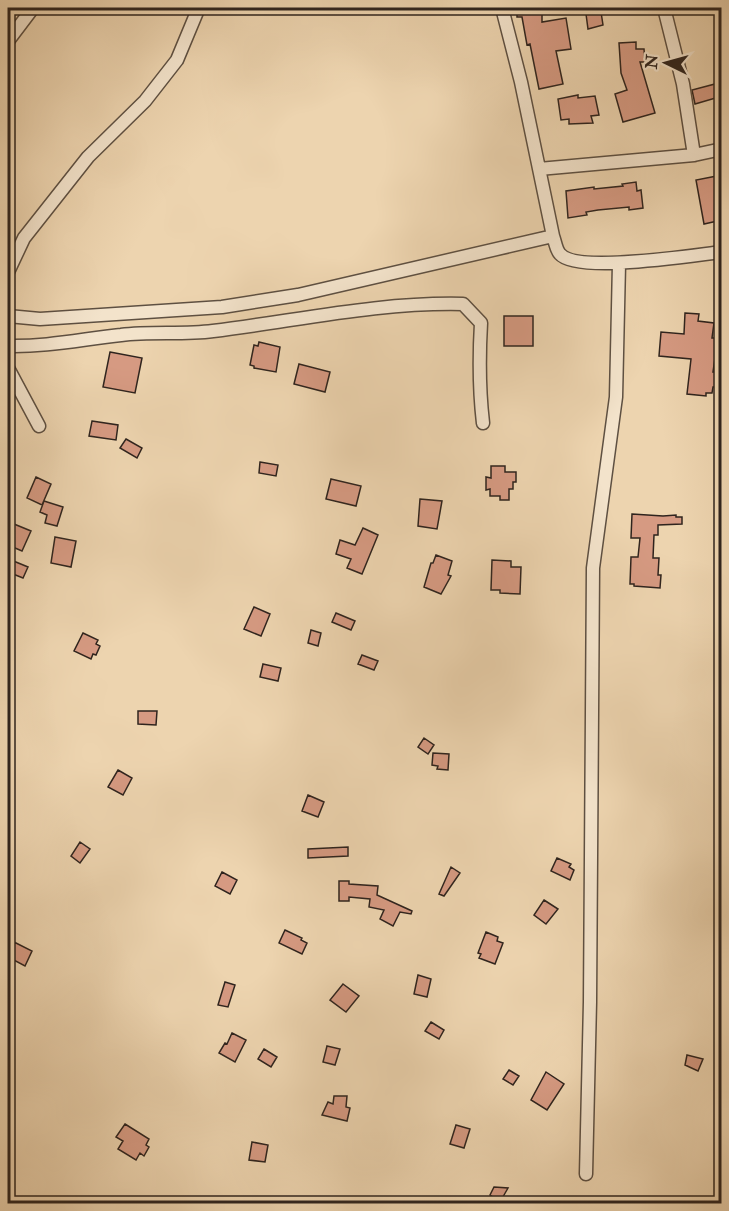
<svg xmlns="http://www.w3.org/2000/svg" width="729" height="1211" font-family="'IM FELL Double Pica',serif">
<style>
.building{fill:#d69a82;stroke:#2f241e;stroke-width:1.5}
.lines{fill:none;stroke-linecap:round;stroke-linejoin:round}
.minor-casing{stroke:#5e5042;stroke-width:15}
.minor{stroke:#f3e3cb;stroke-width:12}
</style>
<rect width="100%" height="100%" fill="#edd4af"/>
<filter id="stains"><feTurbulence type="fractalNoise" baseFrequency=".00333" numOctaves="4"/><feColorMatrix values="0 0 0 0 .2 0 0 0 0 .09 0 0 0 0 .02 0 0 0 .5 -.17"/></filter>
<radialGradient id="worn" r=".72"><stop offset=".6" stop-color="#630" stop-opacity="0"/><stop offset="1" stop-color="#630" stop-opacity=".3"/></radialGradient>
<path class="building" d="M517 8H542V22L566 18 571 49 556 51 563 84 539 89 530 44 527 45 522 17H517Z
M601 12 603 25 588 29 586 14Z
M636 42V49H644L645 62H640L655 113 623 122 615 94 627 90 621 73 619 43Z
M715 84 719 97 695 104 692 90Z
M578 95V98L595 96 599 115 591 116 593 123 569 124V119L561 120 558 99Z
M722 175V193L717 195 722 220 704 224 696 180Z
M636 182 637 191 641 190 643 208 629 210V207L598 210 586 212 587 215 568 218 566 191 594 187V189L623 186 622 184Z
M685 313 699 314 698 321 714 323 712 338H718L713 372H717L716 387H713L712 393H706V396L687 394 691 359 659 356 661 332 684 334Z
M504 316H533V346H504Z
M259 342 280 347 276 372 254 368V366L250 365 254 345 258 346Z
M110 352 142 358 135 393 103 387Z
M299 364 330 372 325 392 294 384Z
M92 421 118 425 116 440 89 436Z
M126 439 142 448 137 458 120 448Z
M260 462 278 465 276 476 259 473Z
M491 466H505V472H516V482H513V489H509V500H500V496H490V489L486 490V477L491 478Z
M36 477 51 484 42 505 27 498Z
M331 479 361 486 356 506 326 499Z
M420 499 442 501 437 529 418 526Z
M44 501 63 507 57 526 45 523 47 515 40 512Z
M632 514 663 516 676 515V517H682V524L658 525V535H654L653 558H659L658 575H661L660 588 634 586V584H630L631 557H638L640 538H631Z
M14 524 31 531 22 551 8 545V538Z
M363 528 378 535 362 574 347 568 351 559 336 554 340 540 355 545Z
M55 537 76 541 71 567 51 563Z
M436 555 452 561 448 575 451 576 441 594 424 587 431 563H433Z
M11 560 28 567 23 578 8 572Z
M492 560 511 561V567H521L520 594 500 593V590H491Z
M254 607 270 614 261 636 244 629Z
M336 613 355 621 351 630 332 622Z
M311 630 321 633 318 646 308 643Z
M83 633 98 640 96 644 100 646 96 655 93 654 91 659 74 651Z
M362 655 378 661 374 670 358 664Z
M263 664 281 668 278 681 260 677Z
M138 711H157L156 725 138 724Z
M424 738 434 745 428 754 418 747Z
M433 753 449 754 448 770 437 769 438 766 432 765Z
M118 770 132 778 123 795 108 787Z
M308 795 324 802 318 817 302 811Z
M80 842 90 849 80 863 71 856Z
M348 847V856L308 858V849Z
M557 858 571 864 569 867 574 870 570 880 551 871Z
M451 867 460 873 444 896 439 894Z
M222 872 237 880 230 894 215 886Z
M339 881H349V884L378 886 377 895 412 911 411 914 400 912 393 926 380 919 384 910 369 907 370 899 349 897V901H339Z
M544 900 558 909 546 924 534 915Z
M285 930 302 938 301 940 307 943 302 954 279 943Z
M486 932 498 937 497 941 503 943 495 964 479 958 481 954 478 953Z
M14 942 32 951 25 966 8 957Z
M418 975 431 979 427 997 414 994Z
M225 982 235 985 228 1007 218 1005Z
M343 984 359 996 346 1012 330 1000Z
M431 1022 444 1030 439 1039 425 1031Z
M232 1033 246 1040 235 1062 219 1053 225 1043 227 1044Z
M327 1046 340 1049 335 1065 323 1062Z
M264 1049 277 1057 271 1067 258 1059Z
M687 1055 703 1059 698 1071 685 1065Z
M509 1070 519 1076 513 1085 503 1079Z
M546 1072 564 1084 547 1110 531 1100Z
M334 1096H347L346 1107 350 1108 347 1121 322 1115 328 1102 333 1104Z
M125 1124 149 1139 146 1145 149 1147 144 1156 140 1153 136 1160 118 1149 123 1141 116 1137Z
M456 1125 470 1129 464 1148 450 1144Z
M252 1142 268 1145 265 1162 249 1160Z
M494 1187 508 1188 500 1202 490 1195Z"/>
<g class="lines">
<defs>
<path id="minor" d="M502 8 521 82 553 236C555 241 556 250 560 254 577 274 694 255 722 252
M664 8 683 84 694 155
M8 41 33 8
M539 169 694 155 722 149
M8 272 24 238 88 157 145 101 177 60 197 12 196 8
M8 316 40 319 222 307 298 295 553 236
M8 346C46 347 83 339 121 335 151 331 183 335 213 331 296 321 378 302 463 304L481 323C479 357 479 389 483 423
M8 368 39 426
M586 1174 590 1002 593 568 616 397 619 264"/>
</defs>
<use href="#minor" class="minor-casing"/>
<use href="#minor" class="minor"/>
</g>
<rect width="729" height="1211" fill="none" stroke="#edd4af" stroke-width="30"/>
<rect x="9" y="9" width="711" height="1193" fill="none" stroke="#2f241e" stroke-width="3"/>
<rect x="15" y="15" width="699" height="1181" fill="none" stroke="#2f241e" stroke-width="1.5"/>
<g transform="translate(666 63) rotate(275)" stroke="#f3e3cb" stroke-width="4.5" paint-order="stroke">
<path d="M0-4.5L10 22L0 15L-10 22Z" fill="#2f241e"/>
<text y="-9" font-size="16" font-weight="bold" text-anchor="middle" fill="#2f241e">N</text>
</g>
<rect width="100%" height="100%" filter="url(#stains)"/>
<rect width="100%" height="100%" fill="url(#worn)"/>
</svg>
